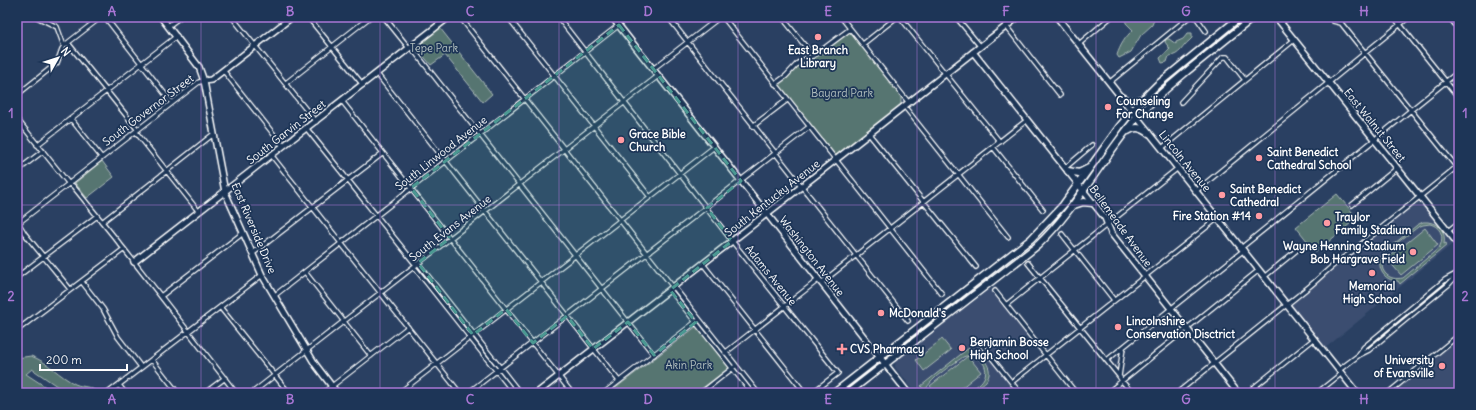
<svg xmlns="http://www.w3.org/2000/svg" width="1476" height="410" font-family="Delius,sans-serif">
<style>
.built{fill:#3a4d70}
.green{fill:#577471;stroke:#abbab8;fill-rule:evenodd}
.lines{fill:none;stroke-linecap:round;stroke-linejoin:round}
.street-casing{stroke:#fff;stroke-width:6}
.secondary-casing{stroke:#fff;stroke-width:8}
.highway-casing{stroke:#fff;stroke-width:9}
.street{stroke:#1d3557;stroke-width:3.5}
.secondary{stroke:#1d3557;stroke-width:5}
.highway{stroke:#1d3557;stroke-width:6}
.marked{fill:#4b9892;fill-opacity:0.2;stroke:#4b9892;stroke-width:3;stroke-dasharray:8 5;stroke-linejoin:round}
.grid{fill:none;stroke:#a976d5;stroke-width:1;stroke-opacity:0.55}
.poi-dot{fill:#ff9aa2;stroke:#1d3557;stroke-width:1.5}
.labels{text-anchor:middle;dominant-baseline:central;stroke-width:3.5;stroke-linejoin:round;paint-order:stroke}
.park-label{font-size:11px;fill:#b3c0bf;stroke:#1d3557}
.poi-label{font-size:11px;font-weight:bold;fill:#fff;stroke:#1d3557;text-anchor:start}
.street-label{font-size:11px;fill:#fff;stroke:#1d3557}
.neatline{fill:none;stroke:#a976d5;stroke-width:1.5}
.grid-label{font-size:13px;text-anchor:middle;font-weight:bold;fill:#a976d5}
</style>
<rect width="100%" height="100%" fill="#2a4062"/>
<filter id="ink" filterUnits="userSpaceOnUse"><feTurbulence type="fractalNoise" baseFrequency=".025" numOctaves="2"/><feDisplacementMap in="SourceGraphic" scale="8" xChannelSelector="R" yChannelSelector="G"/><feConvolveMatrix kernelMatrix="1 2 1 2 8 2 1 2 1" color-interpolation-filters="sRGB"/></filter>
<g filter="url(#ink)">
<path class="built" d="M1420 196 1456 241 1323 350 1287 305Z
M990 289 1027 336 994 363 1018 393H916L895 367 896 360Z
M1459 339V393H1392Z"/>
<path class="green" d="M1125 17H1155L1152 25 1141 35 1131 52 1119 58 1117 55C1120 46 1125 37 1133 30L1126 23Z
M440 28 492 94 483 102 445 55 431 65 416 47Z
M850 31 901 95V105L836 156 777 83 799 63 814 57Z
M1188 33H1192V38L1189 41C1183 45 1180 56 1169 56L1167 62 1162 63 1160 58 1170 49 1165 42 1166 39H1169L1176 44V42L1183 39Z
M102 161 114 177 87 198 75 183Z
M1337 194 1357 218 1316 252 1296 227Z
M1428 222C1440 224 1446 232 1444 244L1446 243 1447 245 1400 284 1398 281C1383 281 1375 266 1383 253L1417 225 1423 222ZM1430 224C1441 227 1445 237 1439 248L1403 278C1396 279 1390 279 1385 273 1372 257 1407 236 1418 227L1423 225Z
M1425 228 1438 245 1401 275 1387 259Z
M697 326 730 367 696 393H609Z
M942 339 951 350 924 371 916 360Z
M970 347 972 350 970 352C981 354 996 368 986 381 984 383 981 385 978 387 975 390 972 393 967 393 972 389 981 384 984 378 991 364 975 352 963 357 952 365 927 380 925 393H923V389L921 386Z
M31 356C48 362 59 376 75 384 84 388 90 385 98 393H67L32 369 26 374 55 393H17V358Z
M968 356 981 372 955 393H936L930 386Z"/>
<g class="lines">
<defs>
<path id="street" d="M37 17 57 27 64 46
M105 17 172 103
M232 17 316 122
M308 17 363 85
M384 17 409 48
M460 17 673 287
M508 17 650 197
M558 17 732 241 838 373 812 393
M668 17 908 321
M723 17 942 294
M782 17 813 56
M841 17 909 103
M900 17 1000 142
M956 17 980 46
M1006 17 1011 23
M1196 17 1206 31
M1330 17 1333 21 1341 23
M1342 17 1341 23 1459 170
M1394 17 1459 98
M1449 17 1459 29
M1281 23 1288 17
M168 26 180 17
M1006 26 1060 95
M68 43 138 130
M863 44 897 17
M1079 44 1111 17
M411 47 654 355
M653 69 720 17
M223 70 283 146
M377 74 619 381
M1110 82 1189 17
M286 83 370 17
M775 84 786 76 798 63 818 53 850 29
M17 95 57 63 62 49 65 45 101 17
M342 101 572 393
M1181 102 1223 57H1227L1245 80
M904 106 1008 237
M17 119 69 184 73 186 124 249 236 393
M71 119 102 158
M753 126 787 100
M307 129 416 265
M136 132 199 212
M869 134 976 267
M37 145 177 36
M993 147 1043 210
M1162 148 1294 40
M272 156 460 393
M1065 168 1092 145
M17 171 43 151
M1196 191 1409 17
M1352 205 1397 168
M17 221 25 234 70 289
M102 222 211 136 214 135
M17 224 199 82 204 81
M1448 231 1459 222
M1062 234 1114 300
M1241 248 1459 71
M252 254 383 153
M418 263 520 393
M1028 263 1119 376
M703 264 805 393
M414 267 514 393
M305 272 371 356
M17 277 97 216
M1264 277 1303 245
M82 282 103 309 118 337 141 367
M821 283 1027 120
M674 287 758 393
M670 290 752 393
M995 291 1076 393
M161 296 243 233
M274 296 619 25
M1006 305 1178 168
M220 307 289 393
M20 328 124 249
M980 343 1020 393
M1123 348 1119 376 1122 381 1132 393
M725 353 818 280
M1359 354 1364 347 1445 280 1458 273
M152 360 178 393
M1107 360 1244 250
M1339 370 1359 355 1369 350 1448 285 1459 273
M1012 382 1218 218
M119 385 125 393
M108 393 262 275
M205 393 225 378
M252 393 658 76
M323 393 408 327
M399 393 714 147
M468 393 809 127
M604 393 697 321
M701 393 734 367
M901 393 905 389
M1107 393 1259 270
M1177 393 1310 286C1323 275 1335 262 1349 254L1459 165
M1247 393 1314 339
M1317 393 1342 373
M1388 393 1459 335"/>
<path id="secondary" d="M161 17 199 67 204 81 225 192 262 275 315 364 337 393
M612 17 908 393
M1057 17 1357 393
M1276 17 1459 245
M973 52 1105 218 1111 233 1238 393
M204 81 211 80 292 17
M134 262 449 17
M537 393 732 241 1018 17"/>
<path id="highway" d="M1121 97C1128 102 1134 102 1142 99
M1128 131C1136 126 1142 128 1149 133
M1068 171 1079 173 1089 168
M1074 205 1083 202 1093 203
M834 393 1031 239 1063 205 1120 126 1136 106 1157 85 1240 17
M848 393 1037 246C1077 208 1102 158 1138 116 1154 98 1173 83 1192 67 1213 50 1233 34 1254 17"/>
</defs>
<use href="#street" class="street-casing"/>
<use href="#secondary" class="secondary-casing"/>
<use href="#highway" class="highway-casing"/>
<use href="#street" class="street"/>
<use href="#secondary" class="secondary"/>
<use href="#highway" class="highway"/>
</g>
</g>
<path class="marked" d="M619 25 741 181 707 208 732 241 670 290 696 322 654 355 628 322 593 349 567 316 533 343 506 309 473 335 418 263 450 238 411 188Z"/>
<path class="grid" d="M201 17V393M380 17V393M559 17V393M738 17V393M917 17V393M1096 17V393M1275 17V393M17 205H1459"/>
<g class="poi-dot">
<circle cx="818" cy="37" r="4"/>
<circle cx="1108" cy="107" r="4"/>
<circle cx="621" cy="140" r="4"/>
<circle cx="1259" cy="158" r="4"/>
<circle cx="1222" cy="195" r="4"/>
<circle cx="1259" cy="216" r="4"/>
<circle cx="1327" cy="223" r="4"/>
<circle cx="1413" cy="252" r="4"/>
<circle cx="1372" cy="273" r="4"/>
<circle cx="881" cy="313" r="4"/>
<circle cx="1118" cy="327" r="4"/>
<circle cx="962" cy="348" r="4"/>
<path d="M840 343h4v4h4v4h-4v4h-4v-4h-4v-4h4z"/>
<circle cx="1442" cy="366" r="4"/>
</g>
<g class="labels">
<g class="park-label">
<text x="434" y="48">Tepe Park</text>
<text x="842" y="93">Bayard Park</text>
<text x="689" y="365">Akin Park</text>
</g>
<g class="poi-label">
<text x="818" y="50" text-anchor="middle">East Branch<tspan x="818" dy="13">Library</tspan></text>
<text x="1116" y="101">Counseling<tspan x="1116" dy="13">For Change</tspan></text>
<text x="629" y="134">Grace Bible<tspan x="629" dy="13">Church</tspan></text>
<text x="1267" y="152">Saint Benedict<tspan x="1267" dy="13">Cathedral School</tspan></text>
<text x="1230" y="189">Saint Benedict<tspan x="1230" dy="13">Cathedral</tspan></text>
<text x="1251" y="216" text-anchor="end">Fire Station #14</text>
<text x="1335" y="217">Traylor<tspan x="1335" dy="13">Family Stadium</tspan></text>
<text x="1405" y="246" text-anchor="end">Wayne Henning Stadium<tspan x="1405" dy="13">Bob Hargrave Field</tspan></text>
<text x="1372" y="286" text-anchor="middle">Memorial<tspan x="1372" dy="13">High School</tspan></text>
<text x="889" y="313">McDonald's</text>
<text x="1126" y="321">Lincolnshire<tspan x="1126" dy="13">Conservation Disctrict</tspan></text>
<text x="970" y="342">Benjamin Bosse<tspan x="970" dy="13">High School</tspan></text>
<text x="850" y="349">CVS Pharmacy</text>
<text x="1434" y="360" text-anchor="end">University<tspan x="1434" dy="13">of Evansville</tspan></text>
</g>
<g class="street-label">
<text transform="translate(148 110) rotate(-37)">South Governor Street</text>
<text transform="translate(1375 125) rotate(51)">East Walnut Street</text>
<text transform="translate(286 132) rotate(-38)">South Garvin Street</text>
<text transform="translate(441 153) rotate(-38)">South Linwood Avenue</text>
<text transform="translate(1185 161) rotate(51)">Lincoln Avenue</text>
<text transform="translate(772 198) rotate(-38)">South Kentucky Avenue</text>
<text transform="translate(1121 226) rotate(54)">Bellemeade Avenue</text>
<text transform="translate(254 228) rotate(67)">East Riverside Drive</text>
<text transform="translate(450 228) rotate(-38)">South Evans Avenue</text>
<text transform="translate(812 256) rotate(52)">Washington Avenue</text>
<text transform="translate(771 275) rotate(51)">Adams Avenue</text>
</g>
</g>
<rect width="1476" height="410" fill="none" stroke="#1d3557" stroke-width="44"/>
<g transform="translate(58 58) rotate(51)" stroke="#1d3557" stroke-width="3" paint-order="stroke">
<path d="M0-3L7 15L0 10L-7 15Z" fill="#ffffff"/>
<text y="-6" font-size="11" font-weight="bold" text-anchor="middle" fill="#ffffff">N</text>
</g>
<path d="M40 364v6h87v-6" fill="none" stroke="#ffffff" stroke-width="2"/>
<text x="46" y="364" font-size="12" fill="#ffffff" stroke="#1d3557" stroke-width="3" paint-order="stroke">200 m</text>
<rect x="22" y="22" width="1432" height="366" class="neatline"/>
<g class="grid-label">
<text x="112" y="16">A</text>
<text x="290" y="16">B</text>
<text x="470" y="16">C</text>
<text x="648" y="16">D</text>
<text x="828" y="16">E</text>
<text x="1006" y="16">F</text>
<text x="1186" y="16">G</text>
<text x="1364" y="16">H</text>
<text x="11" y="118">1</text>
<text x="1465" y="118">1</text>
<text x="11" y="301">2</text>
<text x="1465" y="301">2</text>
<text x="112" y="404">A</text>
<text x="290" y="404">B</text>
<text x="470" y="404">C</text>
<text x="648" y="404">D</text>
<text x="828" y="404">E</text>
<text x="1006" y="404">F</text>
<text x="1186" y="404">G</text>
<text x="1364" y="404">H</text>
</g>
</svg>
